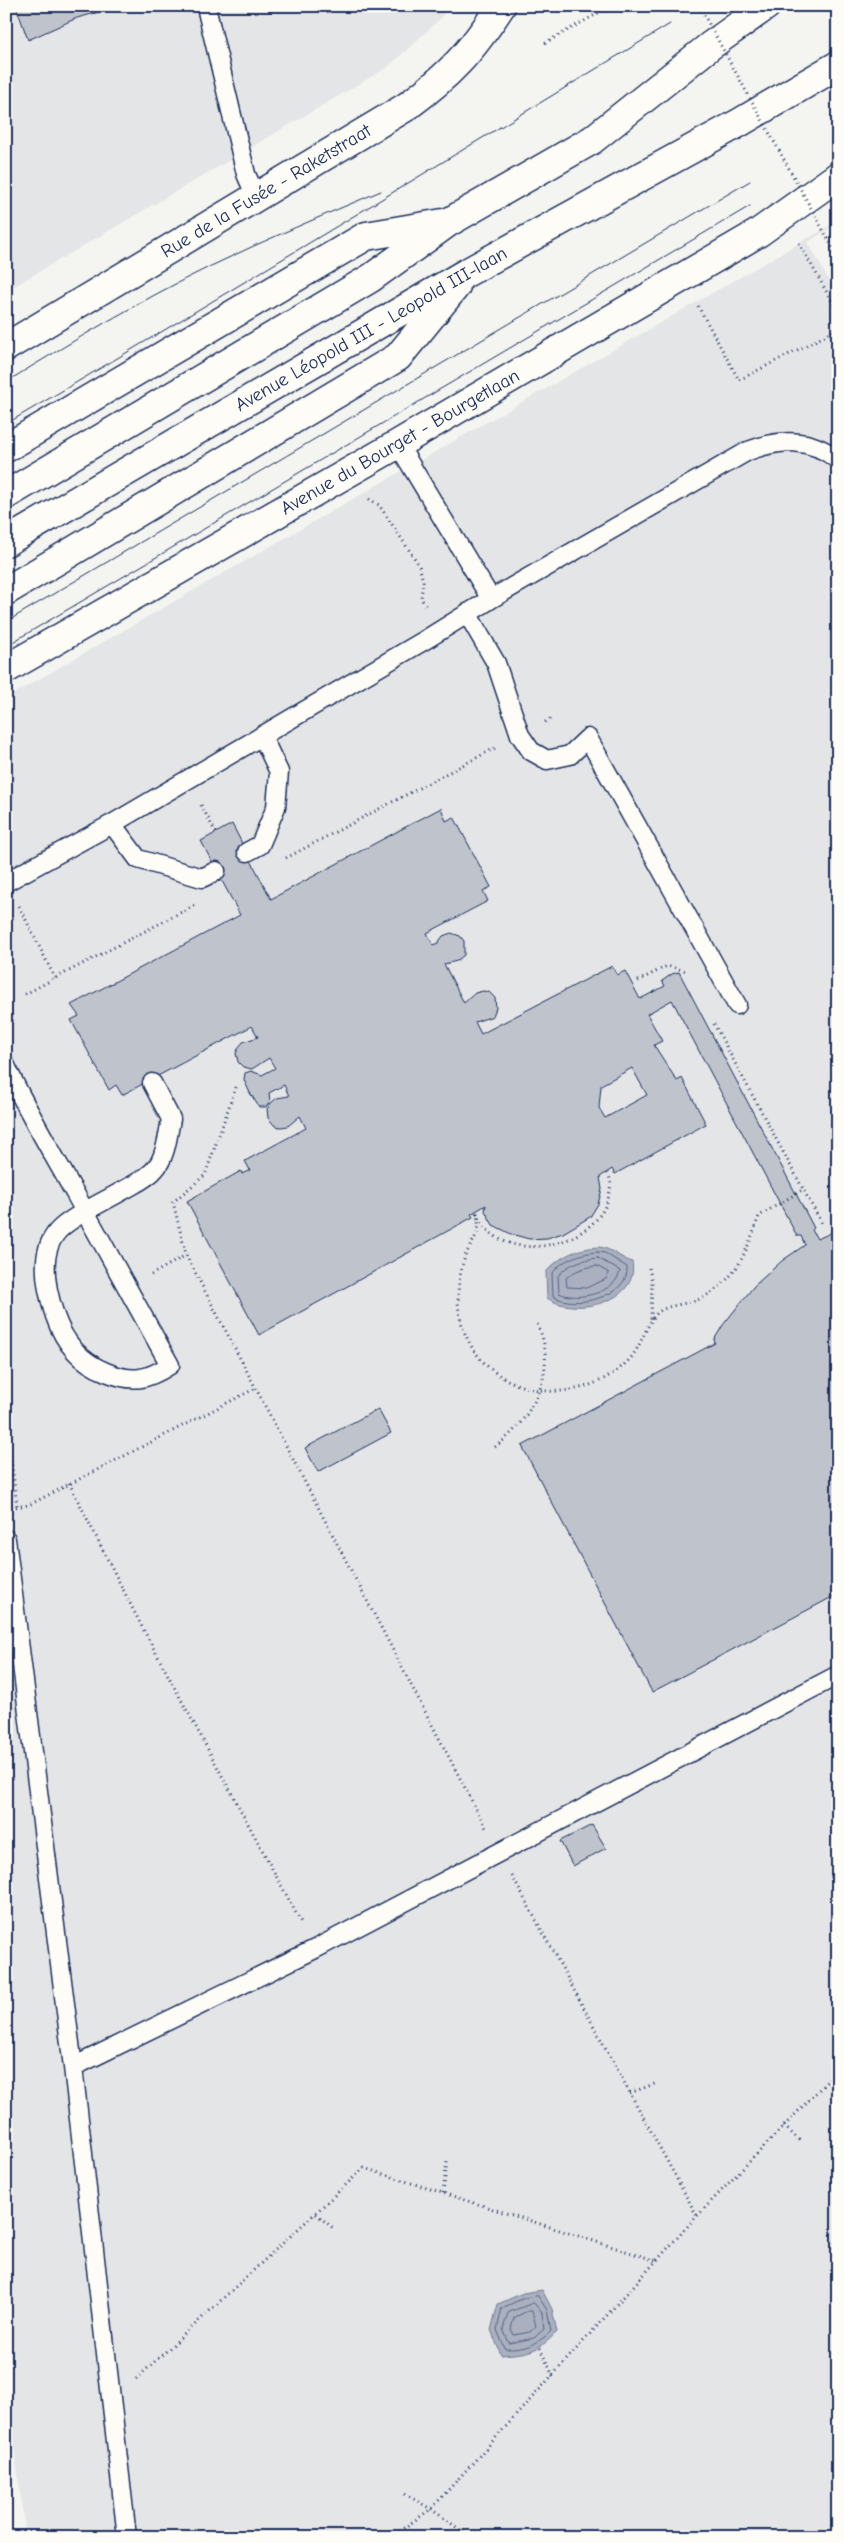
<svg xmlns="http://www.w3.org/2000/svg" width="844" height="2543" font-family="'Comic Neue',sans-serif">
<style>
.built{fill:#e4e5e6}
.water{fill:#aab0bf;stroke:#717c98}
.lines{fill:none;stroke-linecap:round;stroke-linejoin:round}
.shore{stroke:#546385;stroke-width:1}
.building{fill:#bfc3cc;stroke:#1b2f5e;fill-rule:evenodd}
.service-casing{stroke:#1b2f5e;stroke-width:21}
.tertiary-casing{stroke:#1b2f5e;stroke-width:31}
.trunk-casing{stroke:#1b2f5e;stroke-width:31}
.path{stroke:#1b2f5e;stroke-width:3;stroke-dasharray:1 4;stroke-linecap:butt}
.service{stroke:#fdfcf7;stroke-width:18}
.tertiary{stroke:#fdfcf7;stroke-width:28}
.trunk{stroke:#fdfcf7;stroke-width:28}
.tram{stroke:#1b2f5e;stroke-width:1}
.path-bridge{stroke:#1b2f5e;stroke-width:3;stroke-dasharray:1 4;stroke-linecap:butt}
.labels{text-anchor:middle;dominant-baseline:central;stroke-width:4;stroke-linejoin:round;paint-order:stroke}
.street-label{font-size:19px;fill:#1b2f5e;stroke:#fdfcf7}
</style>
<rect width="100%" height="100%" fill="#f4f4f1"/>
<filter id="ink" filterUnits="userSpaceOnUse"><feTurbulence type="fractalNoise" baseFrequency=".02" numOctaves="2"/><feDisplacementMap in="SourceGraphic" scale="10" xChannelSelector="R" yChannelSelector="G"/><feConvolveMatrix kernelMatrix="1 2 1 2 8 2 1 2 1" color-interpolation-filters="sRGB"/></filter>
<g filter="url(#ink)">
<path class="built" d="M6 6H449L440 19 388 67 6 291Z
M838 221V236L832 227 808 242 838 298V2537H26L6 2386V698Z"/>
<path class="water" d="M599 1247C611 1248 620 1258 632 1262 640 1303 574 1317 547 1298L546 1272C560 1256 577 1248 599 1247Z
M542 2290 552 2309 557 2332C537 2352 530 2353 501 2355L491 2330 498 2304 523 2293Z"/>
<g class="lines">
<path class="shore" d="M598 1252 605 1253 627 1267C630 1297 574 1310 553 1296L552 1274C562 1259 581 1253 598 1252Z
M598 1258 620 1271C616 1293 577 1302 559 1293L558 1276C567 1264 583 1259 598 1258Z
M597 1266 609 1273 606 1279 586 1288 567 1287 566 1278C575 1270 586 1267 597 1266Z
M538 2296 547 2310 551 2331C538 2344 525 2350 505 2349L497 2330 502 2308 524 2298Z
M534 2303 542 2313 544 2329 534 2338 509 2343 503 2329 508 2313Z
M528 2311H532L536 2326 530 2332 514 2335 511 2329 514 2318Z"/>
</g>
<path class="building" d="M16 6H121L77 18 28 40Z
M441 808 446 821 454 817 491 887 483 891 488 901 427 933 433 945 438 943 443 936 451 933 460 936 464 941V955L457 961 444 964 464 1003 475 993 483 991 489 992 495 998 496 1008 493 1016 475 1022 481 1034 612 966 617 975 625 971 640 999 665 986 662 981 672 974 679 972 814 1228 812 1230 817 1239 838 1230V1594L652 1692 522 1446 715 1343 714 1340 723 1325 754 1286 783 1260 805 1245 801 1236H797L672 1000 647 1014 662 1041 654 1045 677 1081 682 1078 706 1124 615 1174 612 1169 600 1177 602 1189 598 1204 590 1217 563 1233 547 1238 529 1239 511 1234 493 1225 485 1211 486 1205 471 1214 473 1217 259 1335 187 1201 241 1171 242 1174 250 1170 245 1161 306 1128 300 1116 288 1126 281 1127 275 1126 268 1118 267 1109 271 1103 277 1098 289 1096 284 1085 269 1093 270 1101 266 1107H259L250 1093 244 1080 245 1073 251 1071 262 1075 275 1068 269 1058 252 1069 243 1067 238 1062 236 1053 239 1047 243 1042 258 1037 252 1026 122 1095 116 1085 109 1090 71 1020 79 1016 71 1005 240 915 201 841 232 824 271 899ZM632 1068 647 1095 605 1118 599 1108 601 1085Z
M378 1409 391 1433 318 1472 305 1448Z
M592 1825 606 1848 573 1866 560 1841Z"/>
<g class="lines">
<defs>
<path id="service" d="M207 11 246 174 256 197
M398 444 491 599
M467 613 496 663 520 735 531 751 547 760 570 755 588 738 737 1005
M112 824 138 859 202 878 216 871
M247 852 260 845 276 807 279 772 262 736
M6 882 112 824 425 640 491 599 748 451C780 439 810 437 838 460
M6 1066C27 1111 53 1154 77 1197 108 1253 139 1309 170 1365 147 1380 133 1383 106 1372 80 1362 64 1342 55 1316 46 1289 37 1248 62 1227 78 1213 105 1201 124 1190 134 1184 148 1178 155 1169 166 1157 168 1134 171 1119L152 1083
M6 1539 73 2067 127 2537
M73 2067 315 1949 838 1675"/>
<path id="tertiary" d="M6 347 406 107C450 75 471 52 501 6
M6 669 398 444 758 233 838 176"/>
<path id="trunk" d="M6 448 366 236 443 223
M6 495 371 278 449 222 592 140 710 46 766 6
M6 542 466 273 739 123 838 65
M6 591 398 357 456 286"/>
</defs>
<use href="#service" class="service-casing"/>
<use href="#tertiary" class="tertiary-casing"/>
<use href="#trunk" class="trunk-casing"/>
<path class="path" d="M545 43 611 6
M799 243 838 312
M698 306 739 380 838 329
M369 499 379 505 419 565 423 581 421 598 426 607
M545 722 553 717
M201 805 216 833
M286 858 495 748
M19 906 55 978
M638 981 667 966 686 971
M25 994 195 905
M714 1024 822 1224
M236 1087 205 1175 173 1202 186 1255 486 1828
M607 1173C612 1180 611 1187 609 1195 600 1240 526 1263 491 1233 484 1228 480 1219 476 1211 477 1216 479 1224 478 1230 476 1238 468 1248 465 1257 457 1280 455 1308 464 1331 490 1399 579 1410 628 1361 642 1347 647 1319 660 1311 671 1304 688 1304 700 1299 737 1280 746 1253 759 1216L804 1189
M649 1268 652 1281 651 1319
M151 1275 186 1255
M6 1420 17 1506
M495 1447C532 1420 560 1369 537 1324
M69 1483 142 1627 302 1924
M6 1508 29 1505 256 1388
M512 1876 697 2216
M630 2093 657 2083
M784 2126 800 2141
M443 2193 447 2162
M316 2214 333 2228
M540 2348 553 2376
M136 2379 364 2168 657 2261
M405 2494 431 2509 470 2537
M391 2537 431 2509 697 2216 838 2070"/>
<use href="#service" class="service"/>
<use href="#tertiary" class="tertiary"/>
<use href="#trunk" class="trunk"/>
<path class="tram" d="M6 382C73 341 141 300 211 266 267 239 324 215 381 191
M6 424C229 293 449 158 670 24
M6 622 750 181
M6 646 750 206"/>
<path class="path-bridge" d="M699 6 838 257"/>
</g>
</g>
<g class="labels">
<g class="street-label">
<text transform="translate(266 191) rotate(-31)">Rue de la Fusée - Raketstraat</text>
<text transform="translate(371 329) rotate(-30)">Avenue Léopold III - Leopold III-laan</text>
<text transform="translate(400 442) rotate(-30)">Avenue du Bourget - Bourgetlaan</text>
</g>
</g>
<rect width="844" height="2543" fill="none" stroke="#fdfcf7" stroke-width="25"/>
<rect x="12" y="12" width="819" height="2518" fill="none" stroke="#1b2f5e" stroke-width="2" filter="url(#ink)"/>
</svg>
